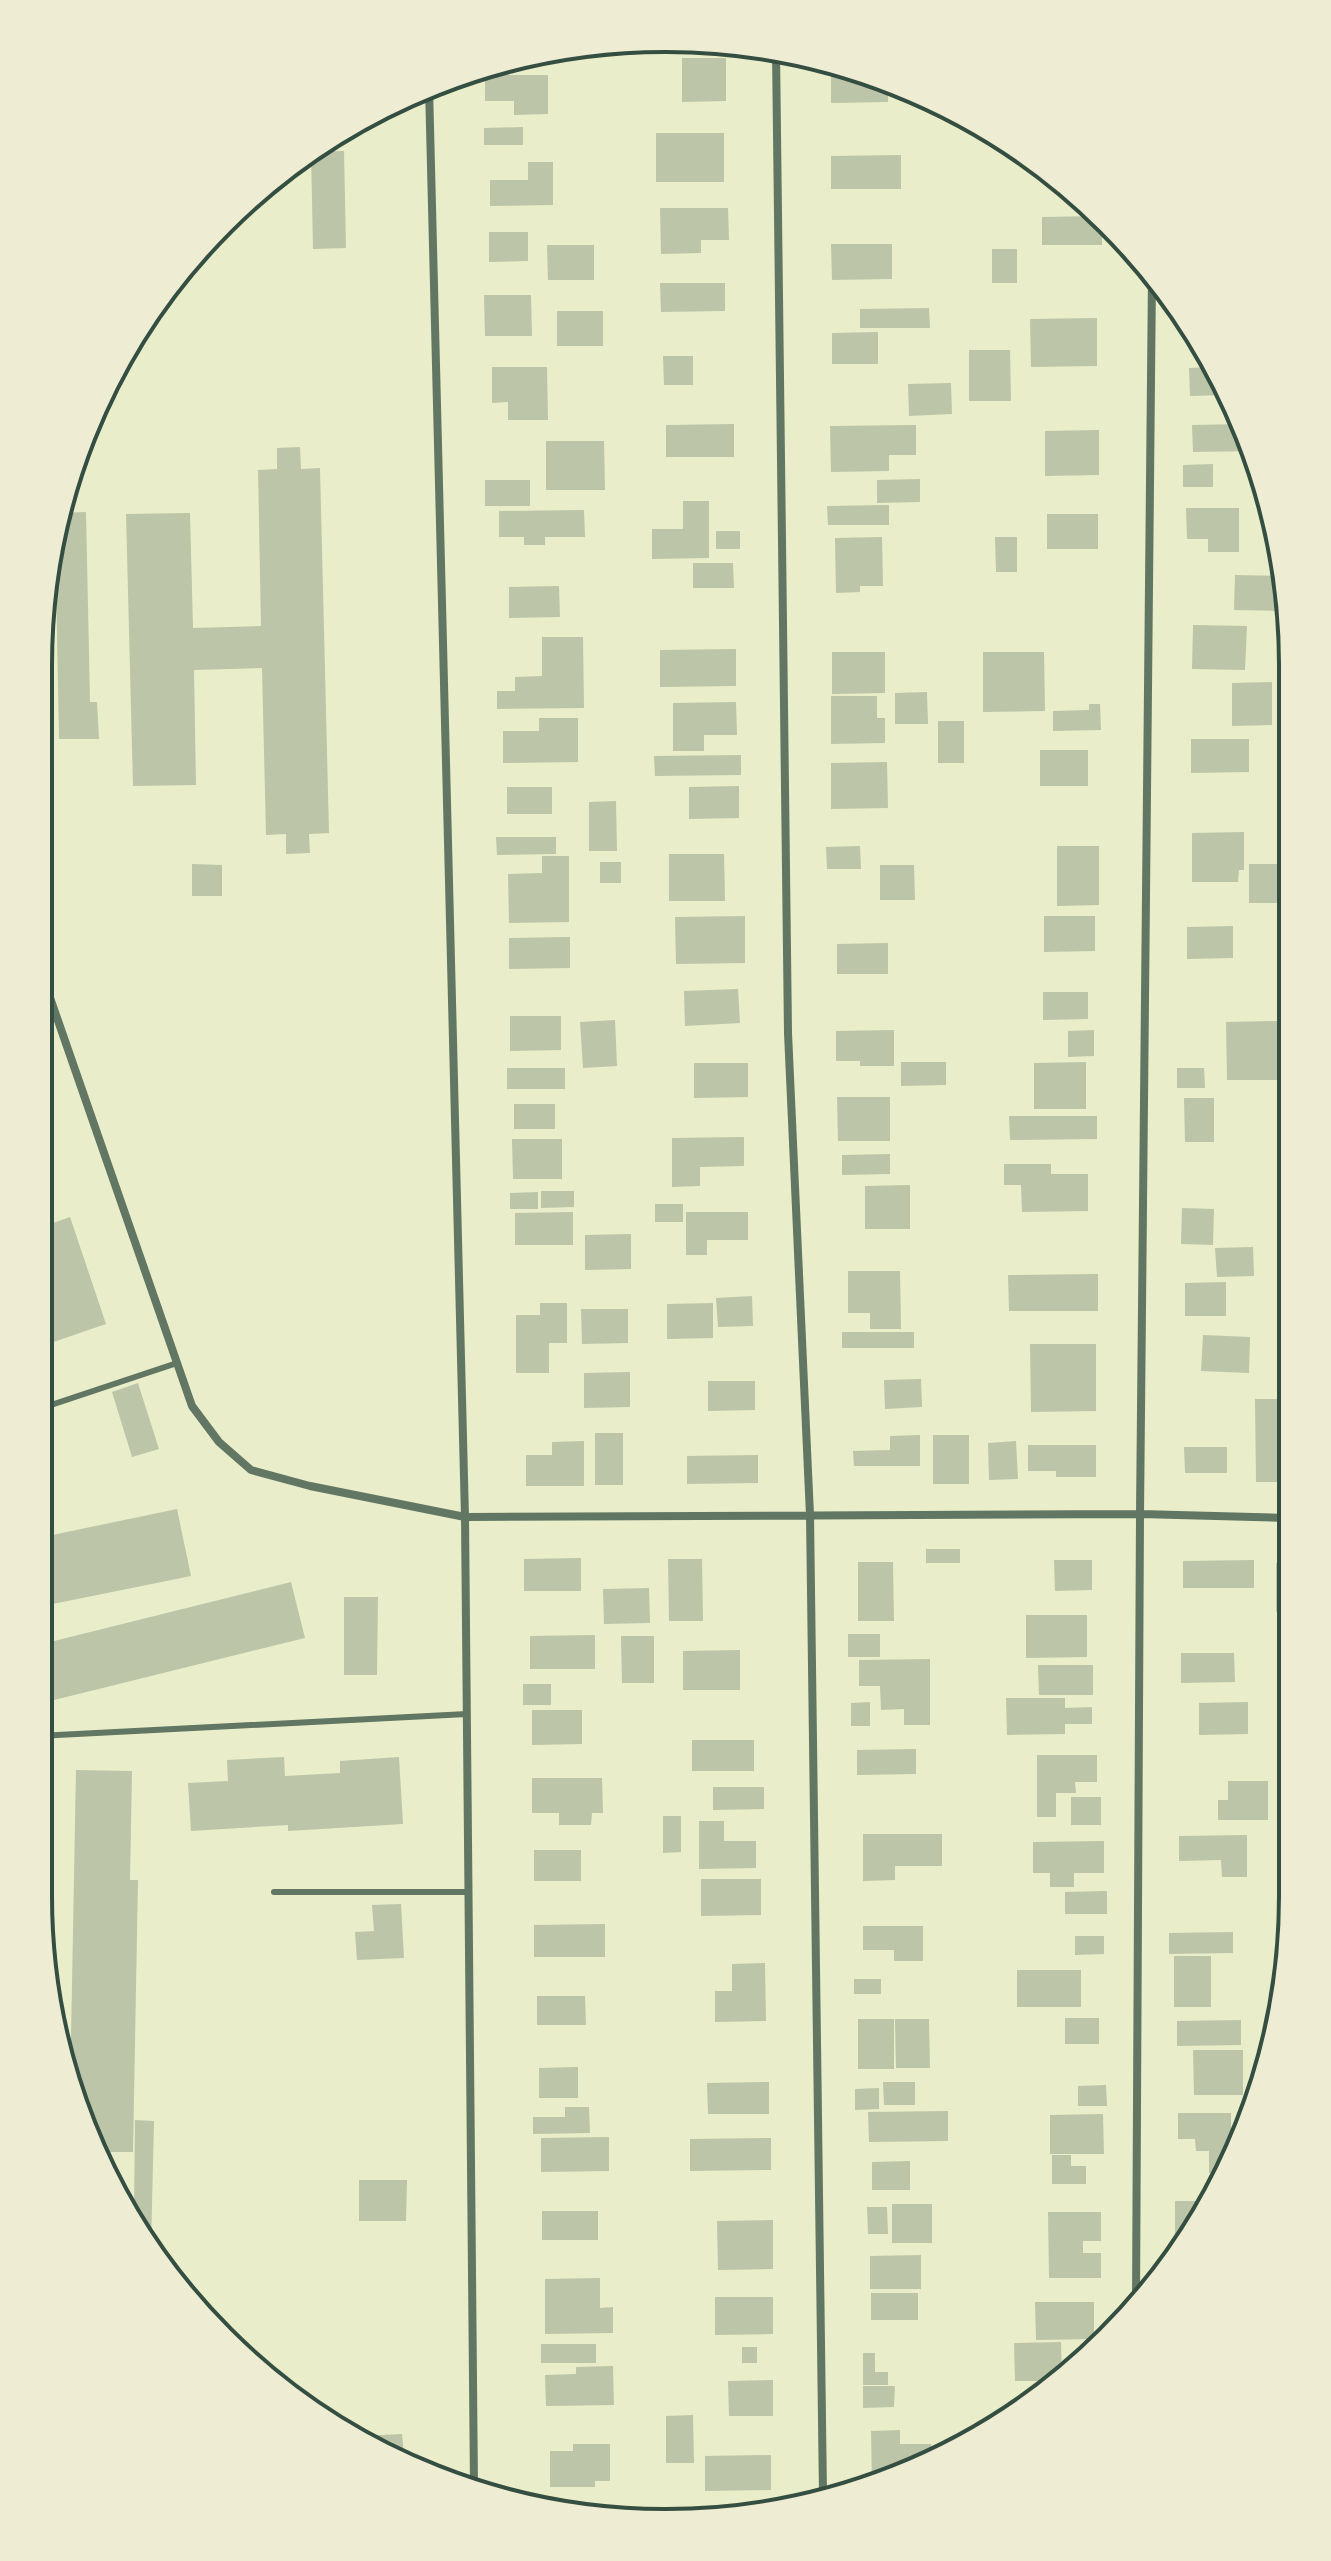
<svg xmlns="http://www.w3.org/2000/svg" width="1331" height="2561" font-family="'PT Sans',sans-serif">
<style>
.building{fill:#bcc5a7}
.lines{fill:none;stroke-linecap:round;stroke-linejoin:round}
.service{stroke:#617663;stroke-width:6}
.minor{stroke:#617663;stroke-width:8}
.rim{fill:none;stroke:#344e41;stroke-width:4}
</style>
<rect width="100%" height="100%" fill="#e9edc9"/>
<path class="building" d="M682 58H726V101L682 102Z
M831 67H849L888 82V102L831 103Z
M485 75H548V114L514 115V101H485Z
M523 127V145H484V128Z
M656 133H724V182H656Z
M344 151 346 248 313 249 311 152Z
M901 155V189H831V156Z
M528 162H553V205L490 206V180H528Z
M660 208H728L729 240H701V253L661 254Z
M1099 216 1102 220V245H1042V217Z
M489 232H528V261L489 262Z
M831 244H892V279L832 280Z
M547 245H594V280H548Z
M992 249H1017V283H992Z
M660 283H725V311L661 312Z
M484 295H531L532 336H485Z
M929 308 930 328H860V309Z
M557 311H603V346H557Z
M1097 318V366L1031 367 1030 319Z
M878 332V364H832V333Z
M969 350H1010L1011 401H969Z
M663 356H693V385H664Z
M492 367H547L548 420H508V402L492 403Z
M1214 367 1229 395 1190 396 1189 368Z
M951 383 952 414 909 416 908 384Z
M734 424V457H666V425Z
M1244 424 1252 451 1193 452 1192 425Z
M916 425V455H889V471L831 472 830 426Z
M1099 430V475L1045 476V431Z
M546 441H604L605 490H546Z
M300 447 301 469 320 468 329 833 309 834 310 853 286 854V834L266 835 262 668 194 670 196 785 133 786 126 514 190 513 193 628 261 626 258 470 277 469V448Z
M1213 464V487H1183V465Z
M920 479V502L877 503V480Z
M485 480H530V506H485Z
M683 501H709V558L652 559V529H683Z
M889 505V525H828L827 506Z
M1186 508H1239V552H1208V539H1187Z
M584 510 585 537H545V545H524V537H499V511Z
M86 512 90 702H97L99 739H59L55 530 58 513Z
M1047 514H1098V549H1047Z
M716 531H740V549H716Z
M882 537 883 586H860V592L836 593 835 538Z
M995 537H1017V572H996Z
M693 563H733L734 588H693Z
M1235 575 1282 576 1281 611 1234 610Z
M559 586 560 617 509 618V587Z
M1193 625 1247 626 1245 670 1192 669Z
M542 637H583L584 708 497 709V691H515V677L542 676Z
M736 649V686L660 687V650Z
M832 652H885V693L832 694Z
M983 652H1044L1045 711 983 712Z
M1272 682V725L1232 726V683Z
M927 692 928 724H895V693Z
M831 696H877V718H885V743L831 744Z
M736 702 737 735H704V751H673V703Z
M1089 704H1100L1101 730 1053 731V711L1089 710Z
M539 718H578V762L503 763V731H539Z
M938 721H964V763H938Z
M1191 739H1249V772L1191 773Z
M1040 750H1088V786H1040Z
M741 755V775L655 776 654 756Z
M887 762 888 808 831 809V763Z
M739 786V818L689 819V787Z
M507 787H552V814H507Z
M616 801 617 851H589V802Z
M1244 832V870H1239L1238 882H1192V833Z
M496 837H556V854L497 855Z
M860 846 861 869H827L826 847Z
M1057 846H1099V905L1057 906Z
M669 854H724L725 901H669Z
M542 856H569V922L509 923 508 874 542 873Z
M600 862H621V883H600Z
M192 864 222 865V896H192Z
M1249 864H1279V903H1249Z
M880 865H914L915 900H880Z
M745 916V963L676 964 675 917Z
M1044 916H1095V951L1044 952Z
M1233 926V958L1187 959V927Z
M570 937V968L509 969V938Z
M888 943V974H837V944Z
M738 989 740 1023 685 1026 684 991Z
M1043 992H1088V1019L1043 1020Z
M510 1016H561V1050L510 1051Z
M615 1020 617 1066 583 1068 580 1022Z
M1277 1021V1080H1227L1226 1022Z
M894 1030V1066H860V1061H836V1031Z
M1094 1030V1056L1068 1057V1031Z
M901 1062H946V1085L901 1086Z
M1086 1062V1109H1034V1063Z
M694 1063H748V1097L694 1098Z
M507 1068H565V1089H507Z
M1177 1068H1204L1205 1088H1177Z
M837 1097H890V1141H838Z
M1184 1098H1214V1142H1185Z
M514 1104H555V1129H514Z
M1009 1116H1097V1139L1010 1140Z
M744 1137V1166L700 1167V1186L672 1187V1138Z
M512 1139H562V1179H513Z
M890 1154V1174L842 1175V1155Z
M1004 1164H1051V1174H1088V1211L1022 1212 1021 1185H1004Z
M910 1185V1229H865V1186Z
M541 1191H574V1207L541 1208Z
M538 1192V1209H510V1193Z
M655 1204H683V1222H655Z
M1182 1208 1214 1209 1213 1245 1181 1244Z
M573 1212V1245H515V1213Z
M686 1212H748V1240H707V1255H686Z
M70 1217 106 1324 39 1347V1228Z
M631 1234V1269L585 1270V1235Z
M1253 1247 1254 1276 1217 1277 1215 1248Z
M848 1271H900L901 1329H870V1313H848Z
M1098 1274V1311H1009L1008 1275Z
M1226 1282V1316H1185V1283Z
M752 1296 753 1326 718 1327 716 1298Z
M540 1303H567V1343H549V1373H516V1315H540Z
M713 1303V1338L667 1339V1304Z
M581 1309H628V1343L582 1344Z
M842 1332H914V1348H842Z
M1203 1335 1250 1337 1249 1373 1201 1371Z
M1030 1344H1096V1411L1031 1412Z
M630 1372V1407L584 1408V1373Z
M921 1379 922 1407 885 1409 884 1380Z
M708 1381H755V1410L708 1411Z
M138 1383 159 1449 132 1457 112 1392Z
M1255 1399H1284V1432H1290V1482H1256Z
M595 1433H623V1485H595Z
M920 1435V1466H854L853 1451 890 1450V1436Z
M933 1435H969V1484H933Z
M584 1441V1486H526V1455H552V1442Z
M1016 1441 1018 1479 989 1480 988 1443Z
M1028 1445H1096V1477H1056V1471H1028Z
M1184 1447H1227V1473H1185Z
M758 1455V1483L687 1484V1456Z
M177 1509 191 1576 38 1607V1538Z
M926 1549H960V1563H926Z
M581 1558V1591H524V1559Z
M668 1559H702L703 1621H669Z
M1054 1560H1092V1590L1055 1591Z
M1254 1560V1588H1183V1561Z
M858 1562H893L894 1621H858Z
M1276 1563H1291V1612H1276Z
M291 1582 305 1638 38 1704V1645Z
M649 1588 650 1623 604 1624 603 1589Z
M344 1597H378L377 1675H344Z
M1026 1615H1087V1657L1026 1658Z
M848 1634H880V1657H848Z
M595 1635V1669H530V1636Z
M621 1636H654V1683H622Z
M740 1650V1690H683V1651Z
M1181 1653H1234L1235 1682 1181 1683Z
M930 1659V1725H904V1709L881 1710 880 1686H859V1660Z
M1038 1665H1093V1695H1039Z
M523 1684H551V1705H523Z
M1006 1698H1065V1708L1092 1707V1724H1065V1734L1007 1735Z
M870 1702V1726H851V1703Z
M1248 1702V1734L1199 1735V1703Z
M532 1710H582V1744L532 1745Z
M692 1740H754V1771H692Z
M916 1749V1774L857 1775V1750Z
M1037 1755H1097V1782H1075L1076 1793H1056V1817H1037Z
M284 1757 285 1776 340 1773V1761L399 1757 403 1824 288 1831V1825L191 1831 188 1783 228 1781 227 1760Z
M76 1770 132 1771 130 1880H138L133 2152H100L70 2092Z
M532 1778H602L603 1813H592L591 1825H559V1813H532Z
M1228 1781H1268V1820H1218V1800H1228Z
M713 1787H764V1809L713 1810Z
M1071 1797H1101V1825H1071Z
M663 1816H681V1852L663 1853Z
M699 1821H724V1841H756V1868L699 1869Z
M863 1834H942V1866H895V1880L863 1881Z
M1247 1835V1877H1222L1221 1860 1179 1861V1836Z
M1104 1841V1873H1074V1887H1050V1873H1033V1842Z
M534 1850H581V1881H534Z
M701 1879H761V1915L701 1916Z
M1107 1891V1914H1065V1892Z
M401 1904 404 1958 357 1960 355 1932 374 1931 372 1905Z
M605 1924V1957H534V1925Z
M863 1926H923V1961H894V1950H863Z
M1233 1932V1953L1169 1954V1933Z
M1075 1936H1104V1954L1075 1955Z
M1174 1956H1211V2007H1174Z
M765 1963 766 2021 715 2022V1991H732V1964Z
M1017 1970H1081V2007H1017Z
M854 1979H881V1994H854Z
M537 1996H585L586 2025H537Z
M1065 2018H1099V2044H1065Z
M858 2019H894V2069H858Z
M895 2019H929L930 2068H896Z
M1241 2020V2045L1177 2046V2021Z
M1193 2050H1243V2095H1194Z
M578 2067V2098H539V2068Z
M769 2082V2114H708L707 2083Z
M883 2082H915V2105H884Z
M1106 2085 1107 2106H1078V2086Z
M879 2088V2109L855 2110V2089Z
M565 2107H589L590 2133 533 2134V2117H565Z
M948 2111V2141L869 2142 868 2112Z
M1178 2113H1231V2165L1228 2173H1209V2151H1196L1195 2139H1178Z
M1103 2114 1104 2154H1050V2115Z
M135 2120 154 2121 151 2247 134 2214Z
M609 2137V2171L541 2172V2138Z
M771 2138V2170L690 2171V2139Z
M1052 2155H1071V2166H1086V2184H1052Z
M910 2161V2190H872V2162Z
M359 2180H407L406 2221H359Z
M1175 2201H1208L1180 2240H1175Z
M892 2204H932V2243H892Z
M867 2207H887L888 2234H868Z
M542 2211H598V2240H542Z
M1048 2212H1101V2241H1083V2253H1101V2278H1049Z
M773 2220V2269L718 2270 717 2221Z
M921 2255V2289H870V2256Z
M600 2278V2308L613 2307V2333L545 2334V2279Z
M871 2293H918V2320H871Z
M715 2297H773V2334L715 2335Z
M1035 2302H1094V2339L1036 2340Z
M1061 2342 1062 2378 1059 2381H1015L1014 2343Z
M541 2344H596V2363H541Z
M742 2347H757V2363H742Z
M863 2353H875V2372H888V2385H863Z
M613 2366 614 2405 546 2406 545 2375 576 2374V2367Z
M773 2380V2416H729L728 2381Z
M863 2386H895L894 2407 863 2408Z
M693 2415 694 2463H666V2416Z
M900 2430V2444H931L932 2461 906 2475 872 2483 871 2431Z
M402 2434 404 2456 359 2436Z
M573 2444H610V2481H595V2487H550V2451H573Z
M771 2455V2490L705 2491V2456Z"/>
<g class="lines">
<path class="service" d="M39 1409 177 1363
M38 1736 467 1714
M274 1892H468"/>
<path class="minor" d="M776 51 788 1033 810 1515 823 2495
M429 87 465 1517 474 2488
M39 966 192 1406 219 1442 251 1470 310 1486 465 1517 1140 1514 1290 1518
M1136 2302 1140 1514 1152 276"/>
</g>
<path d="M0 0H1331V2561H0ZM665 52H666A613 613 0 0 1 1279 665V1896A613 613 0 0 1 666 2509H665A613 613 0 0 1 52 1896V665A613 613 0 0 1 665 52Z" fill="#eeecd3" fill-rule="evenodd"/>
<path class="rim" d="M665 52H666A613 613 0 0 1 1279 665V1896A613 613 0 0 1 666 2509H665A613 613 0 0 1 52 1896V665A613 613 0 0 1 665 52Z"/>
</svg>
